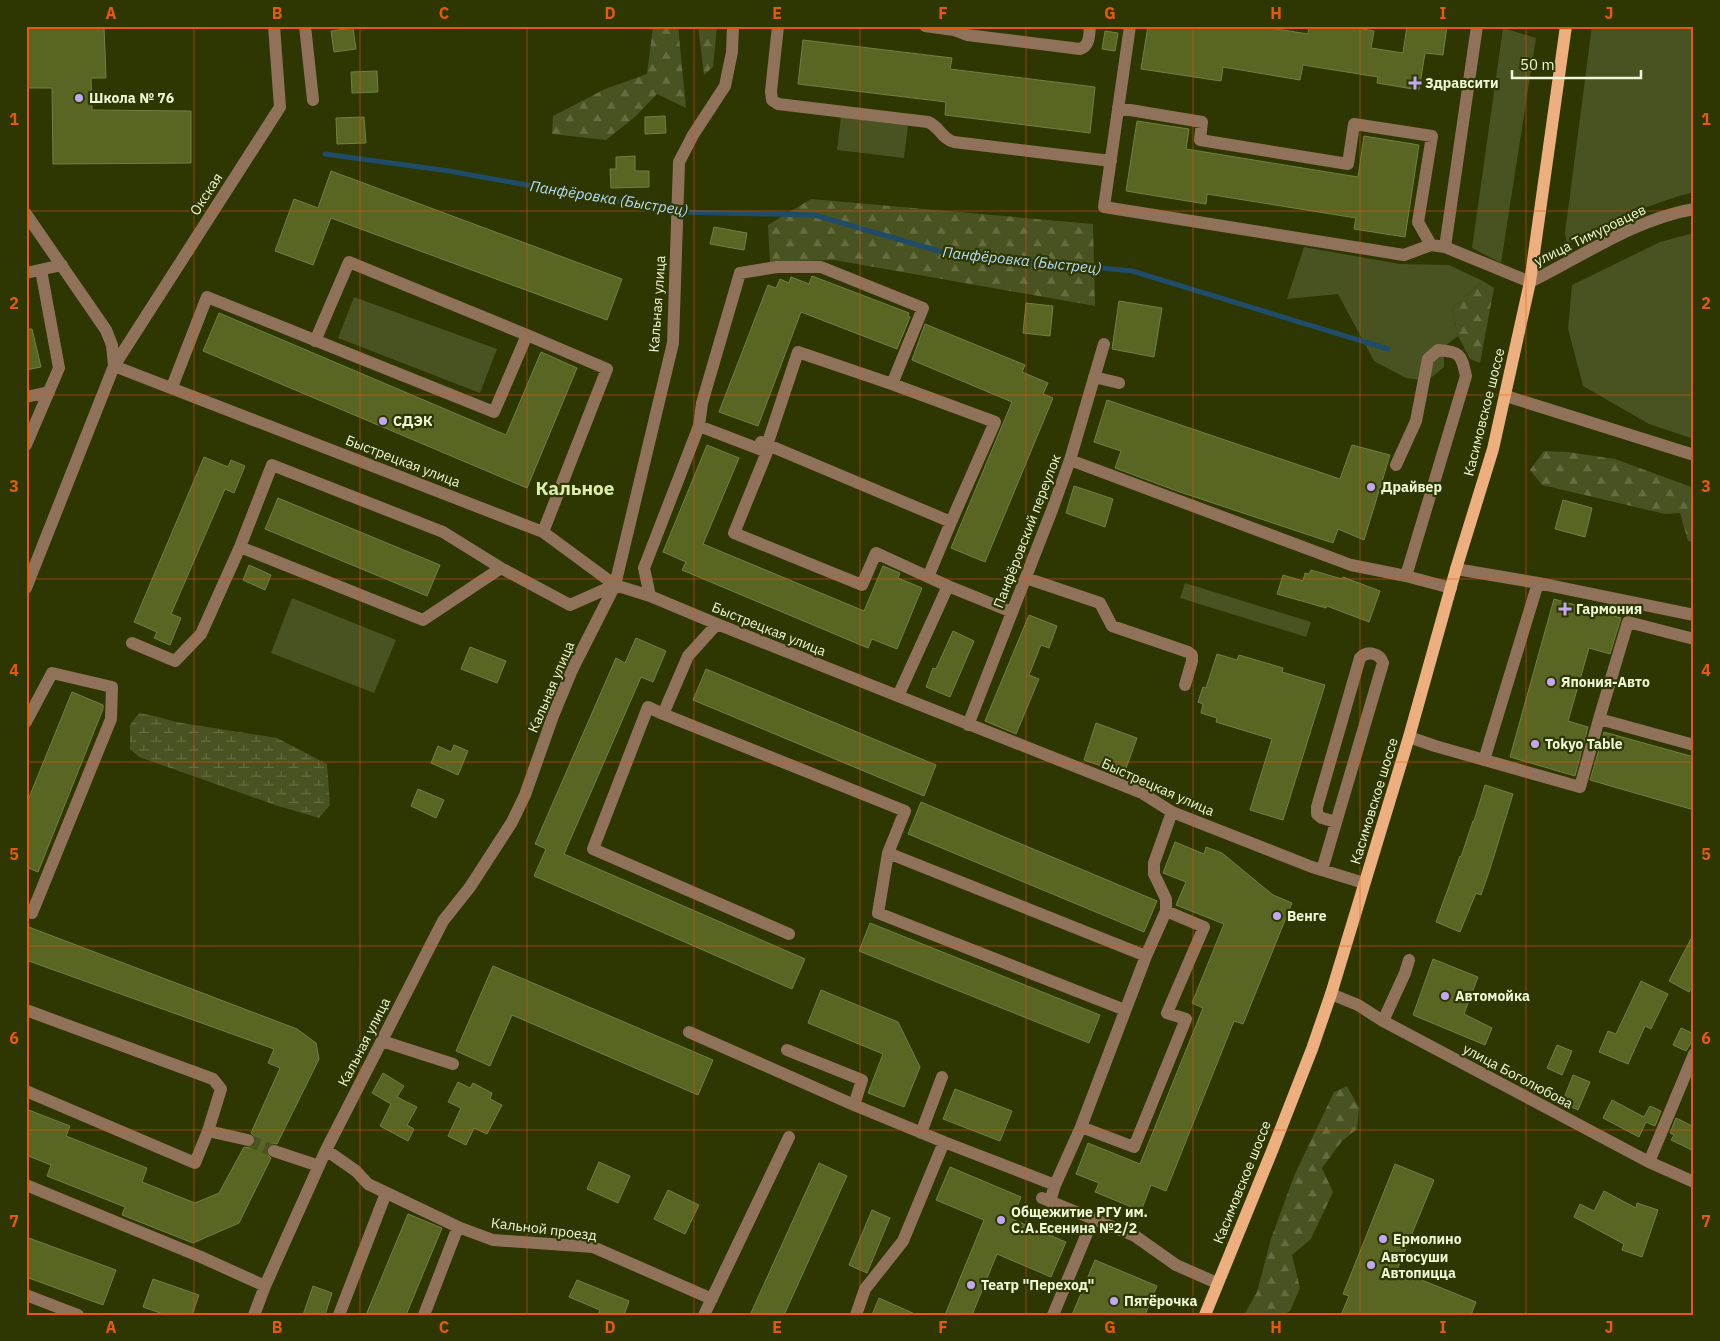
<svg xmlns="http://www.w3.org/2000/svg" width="1720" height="1341" font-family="'IBM Plex Sans',sans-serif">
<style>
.green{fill:#495321}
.forest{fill:url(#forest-firs)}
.wetland{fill:url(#wetland-marsh)}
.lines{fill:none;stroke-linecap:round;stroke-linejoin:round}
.stream{stroke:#1f4c69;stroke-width:5}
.building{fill:#596522;stroke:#728040}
.minor-tunnel{stroke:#4b5322;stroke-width:12;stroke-dasharray:12 6;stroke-linecap:butt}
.minor{stroke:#90715a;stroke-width:12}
.major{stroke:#eeaf7e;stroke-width:12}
.grid{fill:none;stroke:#e8590c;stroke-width:1;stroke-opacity:0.55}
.poi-dot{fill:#c1a8f3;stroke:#2e3602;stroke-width:2}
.labels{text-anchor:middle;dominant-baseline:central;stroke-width:4.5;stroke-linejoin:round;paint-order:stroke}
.poi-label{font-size:14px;font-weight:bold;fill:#edf6d5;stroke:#2e3602;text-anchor:start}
.street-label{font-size:14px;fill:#edf6d5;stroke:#2e3602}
.water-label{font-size:15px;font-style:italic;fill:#b5ddfa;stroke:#2e3602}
.district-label{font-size:19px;font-weight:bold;fill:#dea;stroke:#2e3602}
.neatline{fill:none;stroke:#e8590c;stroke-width:2}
.grid-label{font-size:16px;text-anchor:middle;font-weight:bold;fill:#e8590c}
</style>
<defs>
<pattern id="forest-firs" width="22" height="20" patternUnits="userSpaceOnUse" patternTransform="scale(1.25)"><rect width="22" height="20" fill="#495321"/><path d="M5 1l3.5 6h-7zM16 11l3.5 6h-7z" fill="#646c40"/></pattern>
<pattern id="wetland-marsh" width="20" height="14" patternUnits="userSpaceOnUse" patternTransform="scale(1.25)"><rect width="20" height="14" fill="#495321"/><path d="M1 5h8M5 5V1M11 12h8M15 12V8" fill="none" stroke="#646c40"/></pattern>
</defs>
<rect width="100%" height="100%" fill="#2e3602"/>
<path class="green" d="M1592 26H1694V192C1649 203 1608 224 1567 244L1565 233Z
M1503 28 1536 38 1501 263 1472 248Z
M841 117 908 126 904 158 837 150Z
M1694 233V439L1649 424 1583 386 1568 329 1572 285 1660 242Z
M1304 247 1400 264 1449 265 1483 281 1452 308 1458 336 1444 347V367L1427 381 1406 378 1374 361 1338 294 1287 299Z
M354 297 497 349 480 393 338 338Z
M1185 583 1311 622 1306 637 1180 598Z
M292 598 396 640 374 693 271 653Z"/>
<path class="forest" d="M653 26H678L686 108 657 94 636 116 606 140 552 134 553 116 605 89 647 74Z
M698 26H717L713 67 704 75Z
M811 199 1093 224 1095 306 834 260 770 262 768 225Z
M1483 281 1494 288 1480 363 1470 359 1458 336 1452 308Z
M1544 451 1568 452 1615 459 1694 488V543L1688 541 1680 513 1665 514 1542 485 1530 470Z
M1347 1086 1359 1108 1357 1129 1342 1141 1322 1168 1333 1192 1311 1239 1292 1255 1300 1288 1290 1311 1283 1315H1244L1257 1292 1271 1239 1294 1176 1334 1092Z"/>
<path class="wetland" d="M139 713 155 716 176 722 277 738 327 764 330 805 319 818 278 806 139 757 130 749V725Z"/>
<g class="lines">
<path class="stream" d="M325 154 449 171 677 212 814 215 946 253 1132 271 1388 349"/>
</g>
<path class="building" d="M26 26H104L106 78H91L92 110 191 111V163L53 164 52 88H26Z
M1148 26H1258L1308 34 1309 26H1346L1374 31 1371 48 1403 53 1407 26H1447L1443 55 1425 53 1419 90 1377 83 1378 77 1303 65 1300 80 1223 67 1221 81 1141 69Z
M353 28 356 49 334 52 331 31Z
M1105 31 1118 33 1115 51 1102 49Z
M803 40 952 58 950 69 1095 87 1090 133 945 115 946 102 798 84Z
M377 71 378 92 352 93 351 72Z
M665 116 666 133 645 134V117Z
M364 117 366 143 337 144 336 118Z
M1137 121 1189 129 1186 149 1358 177 1364 136 1419 145 1405 237 1354 229 1356 218 1207 194 1206 204 1126 191Z
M635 156V171H649V187L611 188 610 169H616V157Z
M331 171 622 279 607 320 331 218 313 265 275 251 294 199 318 208Z
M714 227 747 233 744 250 710 244Z
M812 276 909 313 908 316 910 317 897 349 801 312 758 426 719 412 768 285 776 288 780 279 789 283 791 277 809 284Z
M1119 301 1162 308 1154 357 1112 349Z
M1026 303 1053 306 1050 336 1023 333Z
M219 313 506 435 541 352 577 368 527 488 203 351Z
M925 324 1025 365 1022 372 1048 383 1043 394 1053 398 985 562 951 548 1012 402 912 360Z
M26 329H32L41 367 26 370Z
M1107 400 1340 479 1352 445 1390 455 1364 540 1338 529 1333 543 1177 491 1115 468 1121 451 1094 442Z
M707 445 739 458 703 544 864 611 883 566 900 573 898 578 922 588 897 649 872 639 868 648 682 570 686 562 663 552Z
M204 457 228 467 231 460 245 466 234 493 225 489 171 614 181 618 170 645 154 638 157 632 134 622Z
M1074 486 1113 499 1105 527 1066 513Z
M278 498 440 565 427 596 265 529Z
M1563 500 1592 508 1585 537 1555 529Z
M249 565 271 575 265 590 243 580Z
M1311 570 1342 579 1343 577 1380 591 1369 622 1327 606 1326 608 1277 594 1283 575 1303 581 1305 573 1309 574Z
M1554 599 1621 618 1610 654 1589 648 1568 721 1588 727 1575 776 1510 757Z
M1029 615 1057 626 1049 648 1041 645 1029 675 1039 679 1016 734 985 721Z
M953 631 974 641 950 697 926 687 933 668 936 669Z
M636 638 666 651 653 682 641 677 564 854 805 959 792 989 534 876 546 849 535 844 616 658 625 663Z
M470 647 506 661 497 683 461 669Z
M1217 654 1237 660 1239 655 1283 668 1282 672 1325 685 1283 820 1250 810 1272 739 1216 722 1217 718 1201 713 1203 704 1198 702 1203 687 1206 688Z
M706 669 936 765 924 796 693 700Z
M72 692 103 705V709L38 872 26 867V805Z
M1096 723 1137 738 1124 774 1084 760Z
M1604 732 1694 757V810L1590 780Z
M454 745 468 751 458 775 431 763 438 746 451 752Z
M1485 785 1513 794 1490 869 1481 895 1476 893 1460 932 1436 922 1460 856 1461 857 1473 821H1474Z
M418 789 444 800 436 818 411 806Z
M921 802 1157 901 1144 932 908 834Z
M1175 842 1204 854 1206 847 1222 853 1273 895 1292 903 1243 1024 1234 1021 1166 1191 1151 1185 1141 1211 1095 1192 1099 1183 1076 1174 1088 1143 1140 1164 1203 1008 1192 1003 1224 924 1176 905 1186 882 1163 873Z
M870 923 1100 1015 1089 1043 859 951Z
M26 926 297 1029 316 1043 319 1059 277 1144 272 1143 266 1148V1153L271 1158 239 1223 193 1243 122 1215 125 1207 47 1176 51 1165 26 1155V1109L70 1126 66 1136 147 1168 142 1182 195 1203 219 1193 244 1147 250 1148 254 1145 256 1138 251 1133 280 1068 268 1063 274 1049 26 960Z
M1694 933V983L1689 992 1669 981Z
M1433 959 1478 977 1464 1014 1492 1028 1485 1045 1413 1015Z
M493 966 713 1060 698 1095 512 1015 490 1066 456 1051Z
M1641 981 1668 994 1651 1029 1645 1026 1628 1064 1599 1052 1608 1031 1616 1034Z
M821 990 898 1022 920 1067 904 1107 868 1093 883 1054 808 1023Z
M1681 1028 1694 1034V1038L1686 1051 1673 1045Z
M1557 1045 1572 1051 1562 1075 1547 1068Z
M383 1073 404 1086 397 1097 417 1107 407 1125 414 1129 408 1141 380 1126 391 1104 372 1093Z
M1573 1075 1590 1082 1578 1110 1562 1103Z
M458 1082 470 1088 473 1083 492 1093 490 1099 502 1105 487 1134 474 1128 466 1145 448 1136 461 1108 448 1102Z
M955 1089 1012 1111 1000 1141 943 1119Z
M1612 1100 1644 1117 1650 1106 1661 1111 1655 1126 1646 1122 1639 1137 1603 1118Z
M1676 1118 1694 1127V1151L1671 1140 1674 1135 1670 1133Z
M599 1162 630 1176 618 1203 587 1189Z
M819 1163 847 1176 784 1315H750Z
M1395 1164 1434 1180 1397 1270 1476 1302 1471 1315H1341L1349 1296 1343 1294Z
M950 1167 1021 1197 1012 1219 1066 1242 1051 1277 997 1254 972 1315H945L984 1220 936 1200Z
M668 1190 699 1205 685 1234 654 1219Z
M1604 1191 1636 1208 1637 1203 1658 1210 1642 1257 1622 1250 1624 1244 1574 1217 1580 1204 1594 1211Z
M872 1210 890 1218 867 1273 849 1265Z
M408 1214 442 1228 406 1315H366Z
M26 1237 116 1270 103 1305 26 1277Z
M1095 1260 1157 1286 1145 1315H1072Z
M153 1279 199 1295 192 1315H166L143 1307Z
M577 1280 629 1301 624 1315H598L600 1310 569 1297Z
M313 1286 332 1293 325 1315H303Z
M879 1298 917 1315H872Z"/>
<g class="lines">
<path class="minor-tunnel" d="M248 1140 274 1151"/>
<path class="minor" d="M305 26 313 100
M778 26 771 91 772 100 778 104 928 122C939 126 942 139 954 142L1111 161
M925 26 954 30 967 35 1080 49C1090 46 1089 35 1090 26
M1130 26 1104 207 1404 255 1431 245 1445 247 1530 282C1583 256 1635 219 1694 209
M1118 108 1202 122 1200 140 1348 164 1354 124 1432 136 1418 222 1431 245
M26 214 106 330 112 345 114 366 543 532 615 585 650 596 717 624 1142 793 1172 812 1312 867 1364 883
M1445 247 1477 26
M26 273 62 265
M315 341 349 262 527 335
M1094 377 1119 383
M172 387 207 297 494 412 527 335 607 369 543 532
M1506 396 1694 455
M26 397 49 392
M699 426 767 452 734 533 862 585 876 553 948 586 898 696
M761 442 951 522 995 422 892 384
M26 445 59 368 41 270
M1070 460 1351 565 1406 576 1451 588
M1396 465 1416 421 1428 359 1438 350C1461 352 1461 354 1466 376L1406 576
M240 547 423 620 501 568
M1456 569 1538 583 1694 615
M928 577 951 522
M1026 578 1100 603 1112 626 1188 652 1192 655V661L1185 685
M948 586 1012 612
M26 588 114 366 280 107 274 26
M650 596 644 568 699 426 702 403 740 273 777 267H821L923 308 892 384 798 352 767 445
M717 624 688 656 663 714 648 707 593 849 789 934
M1694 639 1628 622 1599 719 1694 745
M132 643 175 661 201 634 240 547 272 465 443 532 501 568 570 605 615 585
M663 714 905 811 888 853 1146 956
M26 722 52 673 112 687 111 719 32 913 26 911
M968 725 1052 510 1070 460 1104 344
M1409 737 1435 746 1580 787 1599 719
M1484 760 1538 583
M888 853 878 913 1125 1010
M1322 870 1383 663C1380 653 1367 650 1360 658L1317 807V814L1322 818 1336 822
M1331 994 1358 1005 1383 1021 1649 1162 1694 1182
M26 1010 213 1079 221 1089 208 1131 248 1140
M1383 1021 1405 973 1409 960
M689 1032 854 1105
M382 1041 453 1064
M787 1050 862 1080 854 1105 944 1142
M26 1091 195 1163 208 1131
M1081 1127 1146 956 1166 911
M921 1133 942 1077
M326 1150 356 1171 368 1184 458 1227 493 1240 593 1247 712 1299
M274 1151 319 1166
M1649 1162 1694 1054
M26 1185 201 1257 265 1286
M1042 1198 1135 1236 1176 1265 1217 1283
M1050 1201 1055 1185 1081 1127 1134 1147 1186 1019 1167 1013 1204 927 1166 911V899L1154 874V863L1172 812
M26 1295 78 1315
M254 1315 265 1286 326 1150 443 921 470 887 512 822 525 795 553 716 572 670 615 585 673 343 679 162 693 135 725 86 732 52 733 26
M339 1315 386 1193
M424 1315 458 1227
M704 1315 789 1137
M856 1315 865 1289 903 1241 944 1142 1055 1185
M1053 1315 1093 1219"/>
<path class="major" d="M1205 1315 1272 1151 1312 1049 1331 994 1409 737 1456 569 1493 449 1530 282 1566 26"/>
</g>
<path class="grid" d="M194 26V1315M360 26V1315M527 26V1315M694 26V1315M860 26V1315M1026 26V1315M1193 26V1315M1360 26V1315M1526 26V1315M26 211H1694M26 395H1694M26 579H1694M26 762H1694M26 946H1694M26 1130H1694"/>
<g class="poi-dot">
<path d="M1412.5 75.5h5v5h5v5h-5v5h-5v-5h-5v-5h5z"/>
<circle cx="79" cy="98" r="5"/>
<circle cx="383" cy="421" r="5"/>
<circle cx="1371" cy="487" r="5"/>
<path d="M1562.5 601.5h5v5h5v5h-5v5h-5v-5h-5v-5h5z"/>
<circle cx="1551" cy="682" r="5"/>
<circle cx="1535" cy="744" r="5"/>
<circle cx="1277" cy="916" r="5"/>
<circle cx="1445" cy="996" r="5"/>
<circle cx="1001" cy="1220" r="5"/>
<circle cx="1383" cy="1239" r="5"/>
<circle cx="1371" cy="1265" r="5"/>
<circle cx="971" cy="1285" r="5"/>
<circle cx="1114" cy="1301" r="5"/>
</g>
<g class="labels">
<g class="poi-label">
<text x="1425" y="83">Здравсити</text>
<text x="89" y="98">Школа № 76</text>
<text x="393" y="421">СДЭК</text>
<text x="1381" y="487">Драйвер</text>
<text x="1576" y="609">Гармония</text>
<text x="1561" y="682">Япония-Авто</text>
<text x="1545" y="744">Tokyo Table</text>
<text x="1287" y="916">Венге</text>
<text x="1455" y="996">Автомойка</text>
<text x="1011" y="1212">Общежитие РГУ им.<tspan x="1011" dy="16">С.А.Есенина №2/2</tspan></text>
<text x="1393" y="1239">Ермолино</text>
<text x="1381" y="1257">Автосуши<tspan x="1381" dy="16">Автопицца</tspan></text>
<text x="981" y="1285">Театр "Переход"</text>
<text x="1124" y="1301">Пятёрочка</text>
</g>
<g class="street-label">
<text transform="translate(206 194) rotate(-57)">Окская</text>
<text transform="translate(1590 235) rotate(-26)">улица Тимуровцев</text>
<text transform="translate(657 304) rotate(-86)">Кальная улица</text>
<text transform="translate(1484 412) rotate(-76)">Касимовское шоссе</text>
<text transform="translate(403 461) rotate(21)">Быстрецкая улица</text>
<text transform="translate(1027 531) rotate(-69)">Панфёровский переулок</text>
<text transform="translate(769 629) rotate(22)">Быстрецкая улица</text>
<text transform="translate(551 687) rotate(-67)">Кальная улица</text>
<text transform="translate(1158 787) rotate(24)">Быстрецкая улица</text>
<text transform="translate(1374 801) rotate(-73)">Касимовское шоссе</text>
<text transform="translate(364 1042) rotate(-63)">Кальная улица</text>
<text transform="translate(1518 1076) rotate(28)">улица Боголюбова</text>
<text transform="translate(1242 1182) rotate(-68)">Касимовское шоссе</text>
<text transform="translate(544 1229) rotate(7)">Кальной проезд</text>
</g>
<g class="water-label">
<text transform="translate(609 198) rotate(9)">Панфёровка (Быстрец)</text>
<text transform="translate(1022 260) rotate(6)">Панфёровка (Быстрец)</text>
</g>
<g class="district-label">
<text x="575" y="488">Кальное</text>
</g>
</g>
<rect width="1720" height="1341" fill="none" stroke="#2e3602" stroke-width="55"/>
<path d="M1512 70v8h129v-8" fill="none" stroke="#edf6d5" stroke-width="2.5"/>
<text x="1520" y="70" font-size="15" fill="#edf6d5" stroke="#2e3602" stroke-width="4" paint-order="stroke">50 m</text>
<rect x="28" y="28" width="1664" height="1286" class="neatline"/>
<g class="grid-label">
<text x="111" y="19">A</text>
<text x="277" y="19">B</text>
<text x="444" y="19">C</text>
<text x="610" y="19">D</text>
<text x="777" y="19">E</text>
<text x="943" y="19">F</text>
<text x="1110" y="19">G</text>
<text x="1276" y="19">H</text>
<text x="1443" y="19">I</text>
<text x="1609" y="19">J</text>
<text x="14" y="125">1</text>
<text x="1706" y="125">1</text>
<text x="14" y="309">2</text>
<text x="1706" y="309">2</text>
<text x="14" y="492">3</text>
<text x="1706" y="492">3</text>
<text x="14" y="676">4</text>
<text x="1706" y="676">4</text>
<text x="14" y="860">5</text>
<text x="1706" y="860">5</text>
<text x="14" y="1044">6</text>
<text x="1706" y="1044">6</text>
<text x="14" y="1227">7</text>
<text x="1706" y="1227">7</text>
<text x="111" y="1333">A</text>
<text x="277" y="1333">B</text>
<text x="444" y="1333">C</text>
<text x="610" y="1333">D</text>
<text x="777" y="1333">E</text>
<text x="943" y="1333">F</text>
<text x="1110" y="1333">G</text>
<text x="1276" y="1333">H</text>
<text x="1443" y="1333">I</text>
<text x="1609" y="1333">J</text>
</g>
</svg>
